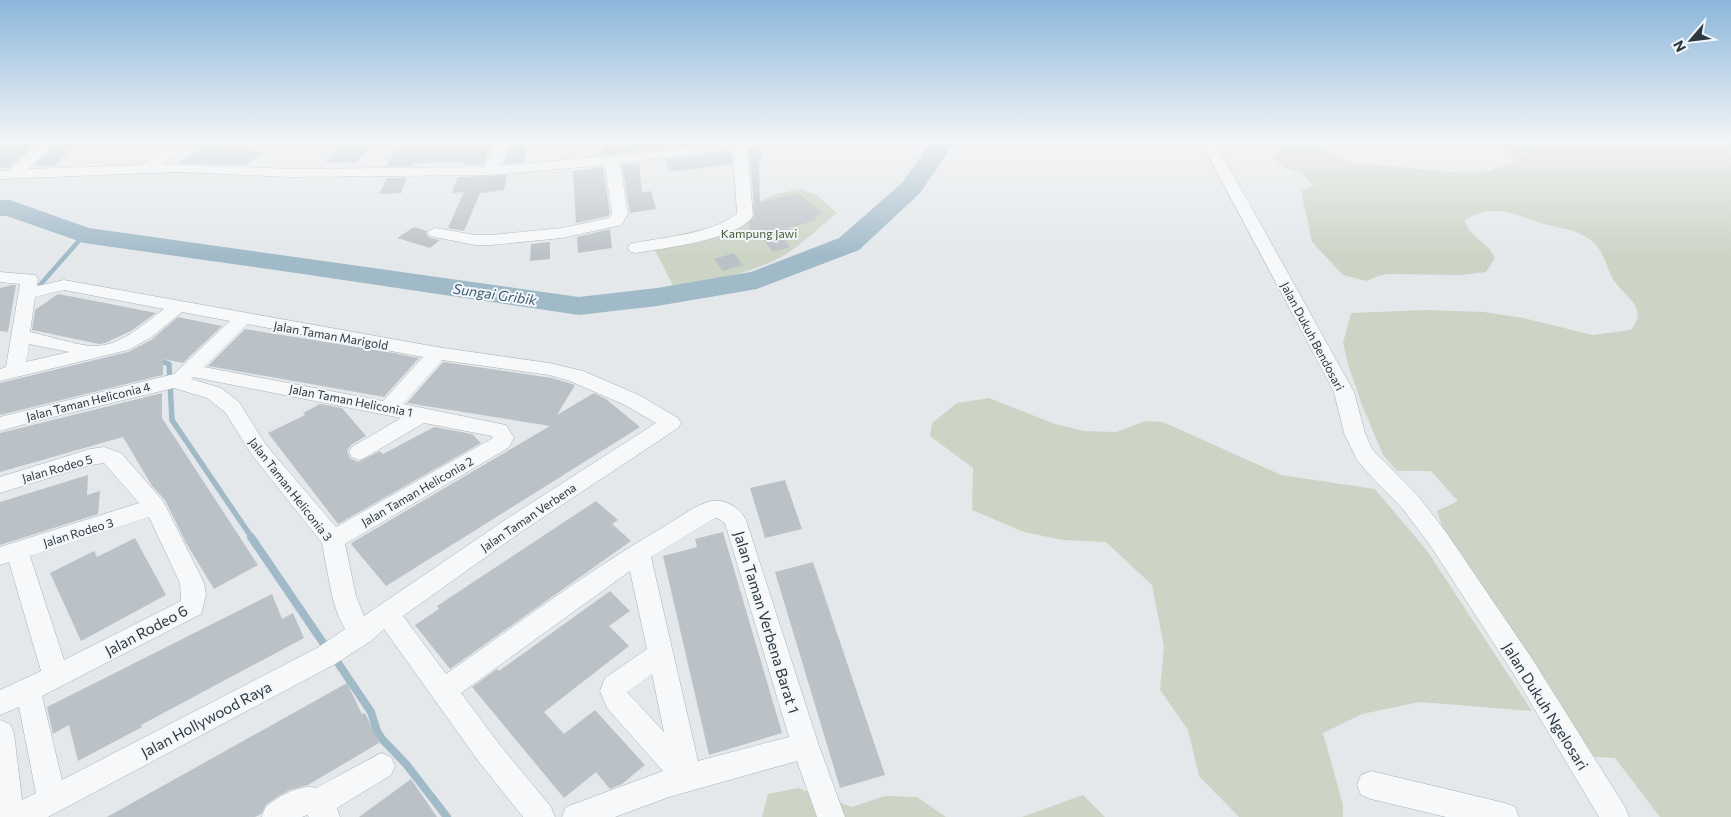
<svg xmlns="http://www.w3.org/2000/svg" width="1731" height="817" font-family="Commissioner,sans-serif">
<style>
.green{fill:#cbd4c5}
.lines{fill:none;stroke-linecap:round;stroke-linejoin:round}
.stream-far2{stroke:#a1bac8;stroke-width:4.5}
.stream-far1{stroke:#a1bac8;stroke-width:5.5}
.stream{stroke:#a1bac8;stroke-width:8}
.river{fill:#a1bac8;fill-rule:evenodd}
.building{fill:#bbc2c7}
.minor-casing{stroke:#a9b0b5;stroke-width:1}
.minor{fill:#f6f8f9;fill-rule:evenodd}
.labels{text-anchor:middle;dominant-baseline:central;stroke-width:4;stroke-linejoin:round;paint-order:stroke}
.park-label{font-size:12px;fill:#465d3a;stroke:#f3f6f8}
.street-label{font-size:12px;fill:#2c3842;stroke:#f3f6f8}
.water-label{font-size:14px;font-style:italic;fill:#385c74;stroke:#f3f6f8}
.near-street-label{font-size:15px;fill:#2c3842;stroke:#f3f6f8}
</style>
<rect width="100%" height="100%" fill="#e4e8eb"/>
<path class="green" d="M1501 142H1731V817H1660L1615 758 1591 757 1443 529 1437 511 1458 501 1431 471H1397L1383 455 1362 405 1348 364 1343 343 1351 313 1426 310 1484 312 1523 318 1593 335 1631 330C1647 309 1631 301 1618 286 1607 274 1606 254 1594 243 1582 231 1564 229 1548 225 1518 217 1495 201 1465 220 1469 237 1488 242 1495 258L1486 272 1462 275 1388 274 1381 275 1366 281 1343 275 1312 242 1301 191 1314 186 1303 174 1283 167 1272 158 1282 148 1305 146 1329 151 1345 162 1449 172 1489 171 1516 161Z
M801 189 817 195 837 213C822 225 808 239 792 250 763 271 708 283 673 285L650 241 729 223 739 210 776 194Z
M989 398 1055 424 1084 431 1116 432 1146 421 1163 422 1281 475 1375 489 1428 552 1532 711 1420 702 1362 714 1323 733 1343 805V817H1239L1199 776 1188 730 1160 690 1164 647 1152 585 1106 542 1063 540 1024 532 972 510 973 468 930 436 932 423 957 403Z
M798 788 852 807 885 796 917 797 946 817H762L768 794Z
M1083 795 1105 817H1022Z"/>
<g class="lines">
<path class="stream-far2" d="M38 292 40 285 84 235"/>
<path class="stream-far1" d="M155 359 169 364 172 420 252 538"/>
<path class="stream" d="M251 537 328 650
M334 657 371 712 377 731 382 739 406 764 447 817"/>
<path class="river" d="M931 142H955L920 193 859 250 757 289 657 306 579 315 303 274 84 243 7 216H0V200H10L89 228 579 297 657 288 751 272 839 238 902 183Z"/>
</g>
<path class="building" d="M0 142H36L10 167 0 168Z
M344 142H361L356 148H369L356 163 325 162Z
M638 142H707L661 149 603 155 602 146Z
M210 143 265 152 245 165 179 163Z
M54 144H77L53 166H34Z
M527 145 524 162 503 164 510 146Z
M491 146 483 165H463L464 163 460 162 414 163 412 166H387L395 149Z
M757 146 763 157 759 158 760 202 799 193 823 214 813 217 817 220 788 228 796 236 784 239 790 247 773 252 755 230 750 231 749 222 755 216 749 148Z
M731 151 732 164 669 172 666 159Z
M650 161 639 163 642 193 651 191 656 209 630 213 622 165Z
M603 167 610 214 608 216 576 223 573 171Z
M507 175 504 190 480 193 464 231 448 228 464 192 452 193 458 177Z
M387 178H407L401 193 379 194Z
M414 227 427 231 426 234 430 238 440 240 430 248 397 238Z
M610 229 612 248 578 253 577 237Z
M550 242V259L530 261 531 244Z
M734 253 743 265 723 271 714 259Z
M12 285H16L8 332 0 331V288Z
M58 294 100 302 156 313 131 331 105 343 99 344 32 330 35 310Z
M178 317 222 326 183 363 163 359V375L0 415V383L128 352 151 340Z
M245 329 394 353 419 358 384 397 208 366Z
M443 362 552 378 569 383 575 385 557 415 594 393 606 399 640 427 386 586 351 544 353 542 550 426 407 403Z
M162 393V418L258 565 214 589 186 543 165 500 152 486 123 437 0 472V433Z
M320 404 342 408 366 436 351 445 347 451 350 458 358 462 380 451 383 454 434 427 472 434 481 443 338 524 268 433 305 415 303 413Z
M88 475 87 495 100 491 98 514 0 545V502Z
M785 480 802 529 765 538 750 488Z
M596 501 618 520 612 524 631 541 450 669 415 625 439 609 437 606Z
M723 532 782 733 709 755 663 556 697 547 695 539Z
M135 538 166 595 81 641 50 573 94 551 97 557Z
M813 562 885 775 840 788 775 572Z
M610 591 630 611 609 626 629 646 544 712 564 734 595 710 645 765 622 784 610 789 596 772 564 798 472 687 497 669 499 671Z
M272 594 282 619 293 613 304 638 141 725 142 727 78 761 69 725 53 734 47 707Z
M347 683 362 714 365 713 379 743 308 785 290 790 277 797 266 805 261 814 255 817H107Z
M411 779 437 817H359Z"/>
<g class="lines">
<defs>
<path id="minor" d="M39 142H54L28 169 142 165 179 142H196L163 164 292 169 484 167 495 142H509L500 166 661 151 720 142H757L755 145 747 147 753 216C737 240 664 248 636 253L630 252 628 248 630 244C666 236 706 236 737 214L733 149 620 163 628 214 621 225 562 238 491 245H475L430 236 428 233 430 230 436 228 475 235H491L562 228 609 218 612 214 605 165 490 175 292 177 178 172 0 179V171L10 170Z
M1201 142H1215L1354 392 1365 433 1372 449 1418 496 1446 532 1531 657 1625 807 1629 817H1599L1513 673 1430 545 1402 508 1369 474 1357 460 1344 433 1334 392Z
M1405 142H1420V143L1418 146C1412 147 1409 147 1405 142Z
M0 272 35 275 38 279 37 286 64 280 437 347 549 363 583 371 639 395 678 418 681 423 678 428 521 532 403 616 446 674C518 624 589 570 665 526 679 518 696 504 712 501 726 499 740 508 746 520L819 746 845 817H817L797 761 669 797 615 817H562L566 807 663 771 607 708 600 691 605 678 647 649 630 571 461 693 499 744 551 807 555 817H523L479 762 384 629 371 641 335 664 48 817H0V720L10 724 14 733 22 800 36 793 19 707 0 715V690L41 671 9 562 0 565V547L139 503 104 463 91 465 0 493V477L90 449 104 447 121 453 163 501 204 583 206 595 201 614 42 696 62 780 317 648 345 629 338 615 332 596 322 543 252 455 225 412 207 398 174 388 32 422 0 431V417L174 374 230 321 182 312 150 338 128 350 0 381V369L6 367 20 284 0 282ZM64 290 164 309C144 324 122 345 96 346 82 347 45 335 30 332L35 297ZM247 324 423 357 383 401 204 367ZM29 344 69 352 26 362ZM442 360 549 375 570 381 625 405 656 423 505 520 364 616 356 596 345 544 508 448 514 438 506 425 403 404ZM193 377 401 418 352 447 349 452 352 457 359 460 366 457 424 423 492 436 493 438 336 527 266 445 239 402 221 388 191 379ZM149 517 180 583 181 601 64 660 30 556ZM715 518 719 519 725 523 789 737 698 761 651 557ZM652 674 664 732 627 692Z
M381 753 391 757 395 766 391 775 337 808 340 817H309L307 815 302 817H262C263 813 264 809 267 806 278 796 303 783 316 788Z
M1371 771 1505 803 1515 807 1519 817H1446L1371 799 1361 795 1357 785 1361 775Z"/>
</defs>
<use href="#minor" class="minor-casing"/>
<use href="#minor" class="minor"/>
</g>
<linearGradient id="sky" x2="0" y2="1"><stop stop-color="#8bb6db"/><stop offset="0.55" stop-color="#f3f5f6"/><stop offset="1" stop-color="#f3f5f6" stop-opacity="0"/></linearGradient>
<rect width="1731" height="257" fill="url(#sky)"/>
<g class="labels">
<g class="park-label">
<text x="759" y="233">Kampung Jawi</text>
</g>
<g class="street-label">
<text transform="translate(331 335) rotate(10)">Jalan Taman Marigold</text>
<text transform="translate(1313 336) rotate(62)">Jalan Dukuh Bendosari</text>
<text transform="translate(351 400) rotate(11)">Jalan Taman Heliconia 1</text>
<text transform="translate(88 401) rotate(-14)">Jalan Taman Heliconia 4</text>
<text transform="translate(57 468) rotate(-16)">Jalan Rodeo 5</text>
<text transform="translate(291 489) rotate(52)">Jalan Taman Heliconia 3</text>
<text transform="translate(417 491) rotate(-30)">Jalan Taman Heliconia 2</text>
<text transform="translate(528 517) rotate(-34)">Jalan Taman Verbena</text>
<text transform="translate(78 532) rotate(-17)">Jalan Rodeo 3</text>
</g>
<g class="water-label">
<text transform="translate(495 294) rotate(8)">Sungai Gribik</text>
</g>
<g class="near-street-label">
<text transform="translate(767 622) rotate(73)">Jalan Taman Verbena Barat 1</text>
<text transform="translate(146 630) rotate(-28)">Jalan Rodeo 6</text>
<text transform="translate(1546 706) rotate(58)">Jalan Dukuh Ngelosari</text>
<text transform="translate(206 719) rotate(-28)">Jalan Hollywood Raya</text>
</g>
</g>
<g transform="translate(1691 40) rotate(242)" stroke="#f3f6f8" stroke-width="4" paint-order="stroke">
<path d="M0-4L9 19L0 12L-9 19Z" fill="#2c3842"/>
<text y="-8" font-size="14" font-weight="bold" text-anchor="middle" fill="#2c3842">N</text>
</g>
</svg>
